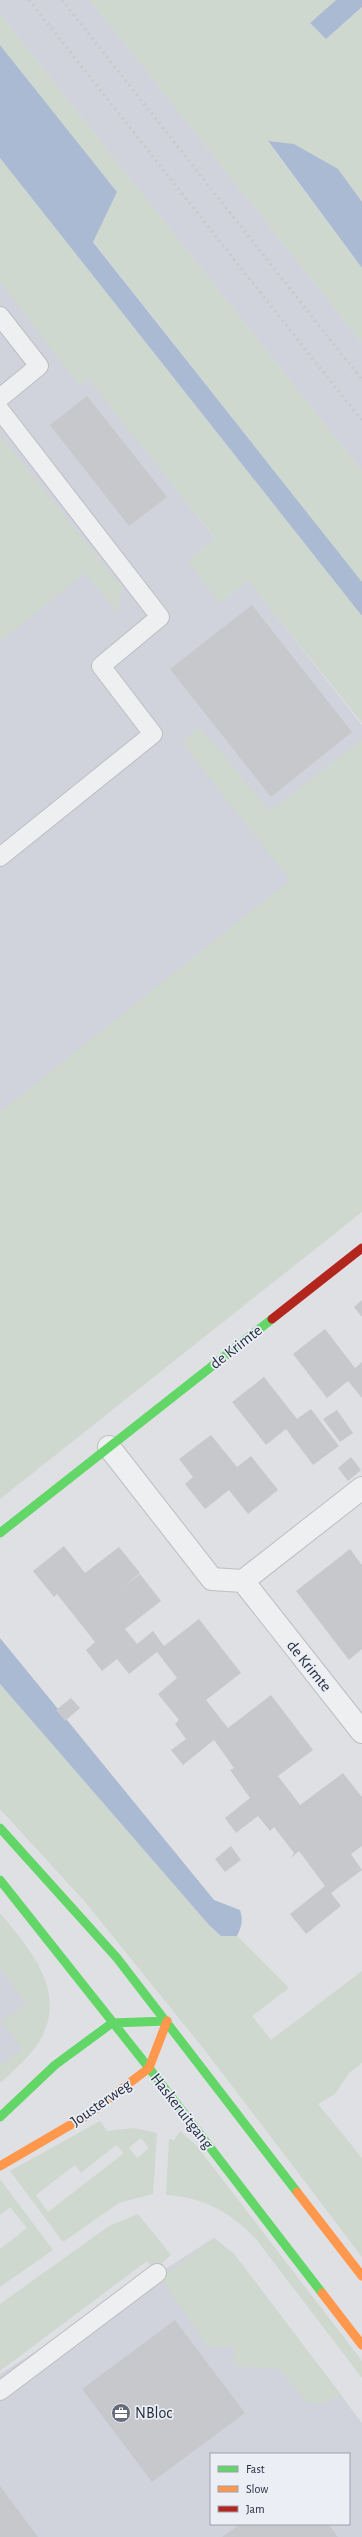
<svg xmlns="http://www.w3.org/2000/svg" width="362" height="2537" font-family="'Alegreya Sans',sans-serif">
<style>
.built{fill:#d0d3db;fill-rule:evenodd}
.green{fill:#ced8ce;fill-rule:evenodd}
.water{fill:#aabad2}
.building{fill:#c7c8cc}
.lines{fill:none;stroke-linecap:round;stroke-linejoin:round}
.lane-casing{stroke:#bdbec2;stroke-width:20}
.street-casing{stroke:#bdbec2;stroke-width:24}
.lane{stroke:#eeeff1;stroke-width:18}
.street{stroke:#eeeff1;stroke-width:22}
.fast{stroke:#63d668;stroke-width:9}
.slow{stroke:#ff974d;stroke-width:9}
.jam{stroke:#b3261e;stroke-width:9}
.rail{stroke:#c7c9cc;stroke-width:3;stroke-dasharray:2 4;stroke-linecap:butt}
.labels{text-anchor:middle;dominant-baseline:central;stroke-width:3.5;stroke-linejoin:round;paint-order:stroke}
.street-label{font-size:16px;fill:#252c3f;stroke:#ebeef5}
.poi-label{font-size:16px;fill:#252c3f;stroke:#ebeef5;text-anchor:start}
</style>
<rect width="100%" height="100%" fill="#dfe0e4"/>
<path class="built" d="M0 0H90L362 343V471L0 14Z
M0 266 362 725V1115L0 1401Z
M0 1916 39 1965 22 2051 0 2068Z
M214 2238 234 2254 362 2423V2537H0V2374ZM211 2454H349V2524H211Z"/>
<path class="green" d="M90 0H336L310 23 326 39 362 7V202L294 144 268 142 362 268V343Z
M0 14 362 471V582L93 241 117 192 0 45Z
M0 158 362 616V723L248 581 220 604 188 560 215 538 88 379 79 385 0 282Z
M0 435 122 587 118 613 85 573 0 642Z
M200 727 270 811 362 740V1212L0 1499V1112L290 880 181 742Z
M0 1684 209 1925 221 1936H237L289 1988 252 2016 271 2040 362 1971V2063L349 2073 335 2094 318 2104 362 2158V2257L207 2053 86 1903 0 1809Z
M0 1913C32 1952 72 1996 35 2048 25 2061 12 2072 0 2083V2065L23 2049 1 2022 27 2004 0 1969Z
M100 2121 107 2131 134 2128 157 2133 153 2194 119 2203 63 2242 10 2171ZM141 2138 149 2148 137 2158 129 2148ZM116 2145 124 2153 48 2212 36 2195 75 2165 81 2173Z
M180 2131 196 2145 362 2361V2378L256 2239C230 2212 204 2197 166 2195L169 2139 174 2140Z
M0 2179 53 2250 0 2287V2249L27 2228 10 2207 0 2215Z
M138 2214 171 2255 154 2270 147 2261 0 2371V2304L109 2226Z
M214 2238 234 2254 342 2396 323 2403H308L279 2369 233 2366 235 2348 207 2346 161 2278Z"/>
<path class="water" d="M336 0H362V7L326 39 310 23Z
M0 45 117 192 93 242 362 582V616L0 158Z
M268 141 294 144 338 169 362 202V268Z
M0 1638 214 1900 240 1910C243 1920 242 1926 237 1936H221L209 1925 0 1684Z"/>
<path class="building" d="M87 396 167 497 129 526 50 425Z
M252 605 352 732 271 797 170 669Z
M362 1300V1317L354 1307Z
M325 1329 355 1368 362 1362V1398L348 1381 327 1398 293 1354Z
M264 1377 297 1419 311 1409 339 1446 313 1465 286 1429 266 1445 232 1402Z
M337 1410 353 1433 340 1442 323 1419Z
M211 1435 237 1467 251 1456 278 1490 248 1514 229 1490 205 1509 185 1484 193 1477 179 1459Z
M351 1457 361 1470 348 1481 338 1468Z
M64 1546 85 1573 119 1547 140 1573 122 1588 140 1574 161 1601 125 1629 137 1644 153 1631 164 1646 199 1619 241 1673 206 1700 228 1728 271 1695 313 1750 278 1776 300 1805 343 1773 362 1797V1846L351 1854 362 1870 331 1893 341 1906 306 1934 290 1914 325 1886 299 1851 291 1858 294 1853 274 1827 270 1831 258 1816 236 1833 225 1818 250 1798 230 1770 234 1768 214 1740 183 1765 171 1750 186 1739 175 1724 179 1720 158 1694 177 1678 157 1652 129 1674 117 1659 102 1671 86 1650 95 1642 57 1594 54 1597 33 1571Z
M350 1549 362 1565V1649L349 1660 296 1591Z
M71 1698 80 1708 65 1721 56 1710Z
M231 1846 241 1860 225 1872 215 1859Z
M175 2320 245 2413 152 2482 82 2389Z
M0 2486 38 2537H0Z
M240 2524H328L338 2537H222Z"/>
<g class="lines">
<defs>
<path id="lane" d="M0 316 39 366 0 398
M0 410 160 617 101 666 153 734 0 857
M0 2391 157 2273"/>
<path id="street" d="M109 1447 212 1579 243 1581 362 1488
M243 1581 362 1732"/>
</defs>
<use href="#lane" class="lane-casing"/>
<use href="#street" class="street-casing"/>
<use href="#lane" class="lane"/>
<use href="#street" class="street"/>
<path class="fast" d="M0 1533 272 1319
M0 1828 117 1958 297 2192
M0 1880 149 2068 322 2293
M0 2117 55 2065 112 2023 167 2021"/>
<path class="slow" d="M0 2166 89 2114 149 2068 167 2021
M297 2192 362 2276
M322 2293 362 2345"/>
<path class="jam" d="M272 1319 362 1248"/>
<path class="rail" d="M29 0 362 421
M62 0 362 380"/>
</g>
<defs>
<symbol id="office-disc" viewBox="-11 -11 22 22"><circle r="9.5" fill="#666b79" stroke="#ebeef5"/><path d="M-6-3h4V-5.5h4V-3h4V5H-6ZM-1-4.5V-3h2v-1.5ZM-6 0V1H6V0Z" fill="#fff"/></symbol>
</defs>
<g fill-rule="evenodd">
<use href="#office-disc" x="110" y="2402" width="22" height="22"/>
</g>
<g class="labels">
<g class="street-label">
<text transform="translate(236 1347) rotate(-38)">de Krimte</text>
<text transform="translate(309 1666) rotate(51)">de Krimte</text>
<text transform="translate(101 2103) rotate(-35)">Jousterweg</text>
<text transform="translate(182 2111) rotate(52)">Haskeruitgang</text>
</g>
<g class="poi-label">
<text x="135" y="2413">NBloc</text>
</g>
</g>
<rect x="210" y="2453" width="140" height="72" fill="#ebeef5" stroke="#9ca0ac"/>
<rect x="218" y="2466" width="20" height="6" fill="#63d668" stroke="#9ca0ac"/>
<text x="246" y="2473" font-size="12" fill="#252c3f">Fast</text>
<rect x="218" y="2486" width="20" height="6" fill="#ff974d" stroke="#9ca0ac"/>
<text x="246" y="2493" font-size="12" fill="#252c3f">Slow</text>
<rect x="218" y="2506" width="20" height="6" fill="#b3261e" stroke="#9ca0ac"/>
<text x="246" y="2513" font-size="12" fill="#252c3f">Jam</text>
</svg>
